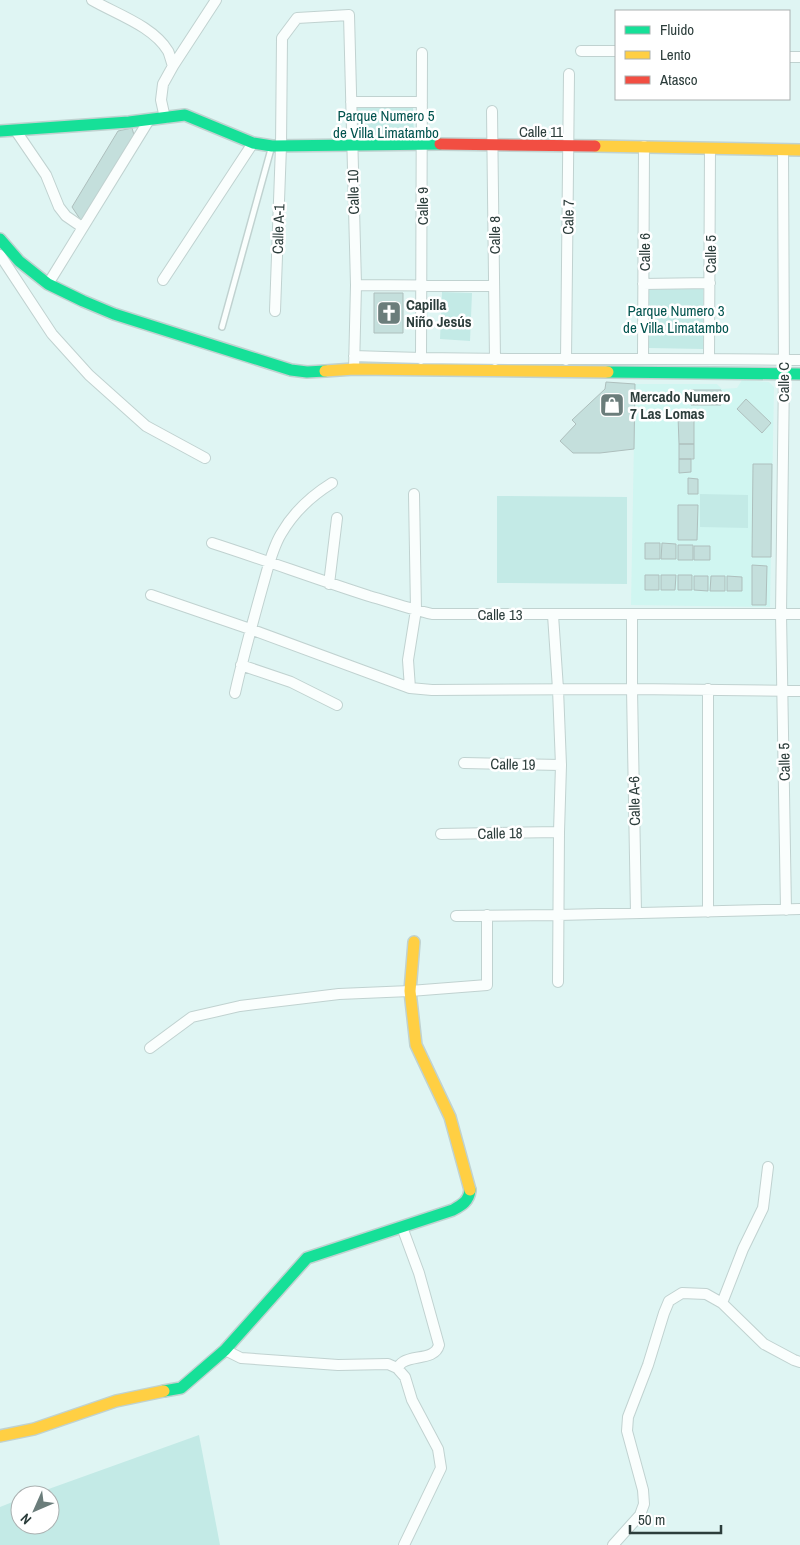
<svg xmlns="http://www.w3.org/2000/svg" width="800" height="1545" font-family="'Archivo Narrow',sans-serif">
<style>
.built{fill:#d0f6f1}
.green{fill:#c3eae6}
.building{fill:#c4dfdc;stroke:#aebfbd}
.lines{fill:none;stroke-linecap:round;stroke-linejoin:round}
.lane-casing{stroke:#c0d2d0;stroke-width:8}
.street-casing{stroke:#c0d2d0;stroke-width:12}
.fast-casing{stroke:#c0d2d0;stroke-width:14}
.slow-casing{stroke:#c0d2d0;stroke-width:14}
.jam-casing{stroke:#c0d2d0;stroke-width:14}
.lane{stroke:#fafefd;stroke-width:5}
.street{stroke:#fafefd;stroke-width:10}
.fast{stroke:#16e098;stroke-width:11}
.slow{stroke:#ffcf43;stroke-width:11}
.jam{stroke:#f24e42;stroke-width:11}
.labels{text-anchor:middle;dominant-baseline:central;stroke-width:5;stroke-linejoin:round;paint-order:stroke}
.park-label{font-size:15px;fill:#00534e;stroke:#fff}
.street-label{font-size:15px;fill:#2c3d3b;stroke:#fff}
.poi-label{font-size:15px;font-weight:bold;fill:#2c3d3b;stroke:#fff;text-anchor:start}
</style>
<rect width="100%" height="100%" fill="#dff5f3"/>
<path class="built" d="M742 380 769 382 774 387 770 607 631 605 635 384H717L722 389 737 388Z"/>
<path class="green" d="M413 107 414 139 358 140 357 108Z
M649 289H703V349L649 348Z
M442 292 472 293 470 341 440 339Z
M700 494 748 495V528L700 527Z
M497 496 627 497V584L497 583Z
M199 1435 220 1545H0V1507L20 1499V1525H50V1495H32Z"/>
<path class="building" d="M132 128 134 135 82 222 72 207 118 131Z
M374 293H403V333H374Z
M606 382 635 384 634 449 600 453H573L560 441 576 424 572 420 605 389Z
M691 390H721V405H691Z
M746 399 771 423 762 433 737 409Z
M678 416H694V444H679Z
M679 444H694V459H679Z
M679 459H691V472L679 473Z
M753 464H772L771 557H752Z
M688 478 698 479V494H688Z
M678 505H698L697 540H678Z
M645 543H660V559H645Z
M662 543 676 544V559H661Z
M678 545H693V560H678Z
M694 546H710V560H694Z
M752 565 767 566 766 605H752Z
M645 575H659V590H645Z
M661 575H676L675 590H661Z
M678 575H692V590H678Z
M694 576H708V591L694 590Z
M711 576H725V591H710Z
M727 576 742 577V591H727Z"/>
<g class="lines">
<defs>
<path id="lane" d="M222 327 271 149"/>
<path id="street" d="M92 0C116 14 153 26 168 51 170 55 171 61 173 66
M581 51H616
M789 57H800
M351 102H422
M492 111 495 360
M165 118 161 100 163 84 173 66 216 0
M16 131 46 175 59 207 66 216 82 227
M783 150 784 374 781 614 786 910
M0 255 52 334 89 375 146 426 205 458
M163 280 253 143
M48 284 149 120
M643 284 710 283
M356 285 494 286
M275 311 281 146 282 38 297 18 349 15 356 285 354 369
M354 356C503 362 651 357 800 360
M421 359 422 53
M643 359 644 146
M709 359 710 148
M566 360 569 74
M212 543C265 560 316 579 369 596 390 602 411 609 432 614H800
M329 584 337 518
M151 595 250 629 410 688 432 690 632 689 800 691
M632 614V689L636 913
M553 615 558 689 561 765 559 832 558 982
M241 665 291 682 337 705
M410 688 408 660 416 610 414 494
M708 689V912
M235 693C243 657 253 621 263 585 268 568 272 549 281 534 293 513 311 496 332 483
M464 763 561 765
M441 834 559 832
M456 916 558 915 800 909
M150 1048 192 1017 240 1006 339 994 410 991 487 985V915
M722 1303 743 1249 763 1208 768 1167
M225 1350 241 1358 338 1365 388 1364 397 1368 405 1377 412 1400 438 1449 441 1468 404 1545
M397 1368C399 1366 401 1363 403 1362 414 1355 435 1360 439 1345L419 1273 402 1227
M613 1545 640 1515 644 1504 643 1490 627 1431 628 1417 648 1365 664 1313 669 1301 682 1293 706 1294 722 1303 764 1344 794 1360 800 1362"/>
<path id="fast" d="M0 131 129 122 185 115 253 143 272 146 440 144
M0 239 19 261 48 284 83 301 114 314 291 370 307 372 325 371
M608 372 800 374
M164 1391 181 1388 225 1350 307 1258 453 1210C462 1205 469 1201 470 1190"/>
<path id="slow" d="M595 146 800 150
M325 371 354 369 608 372
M414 942 410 991 416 1045 450 1117 470 1190
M0 1436 34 1429 116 1401 164 1391"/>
<path id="jam" d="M440 144 595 146"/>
</defs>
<use href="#lane" class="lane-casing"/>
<use href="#street" class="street-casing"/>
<use href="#fast" class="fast-casing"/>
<use href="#slow" class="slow-casing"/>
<use href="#jam" class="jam-casing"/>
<use href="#lane" class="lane"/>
<use href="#street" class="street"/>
<use href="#fast" class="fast"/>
<use href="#slow" class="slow"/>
<use href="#jam" class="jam"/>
</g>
<defs>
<symbol id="church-square" viewBox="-11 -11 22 22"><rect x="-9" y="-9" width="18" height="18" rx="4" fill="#6b7d7b" stroke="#fff"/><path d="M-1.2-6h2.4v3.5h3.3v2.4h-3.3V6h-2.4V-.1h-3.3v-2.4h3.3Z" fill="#fff"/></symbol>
<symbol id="shop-square" viewBox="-11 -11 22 22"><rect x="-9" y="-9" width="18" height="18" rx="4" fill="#6b7d7b" stroke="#fff"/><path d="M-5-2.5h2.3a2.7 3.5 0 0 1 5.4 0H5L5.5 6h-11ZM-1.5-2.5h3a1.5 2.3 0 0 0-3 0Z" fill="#fff"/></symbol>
</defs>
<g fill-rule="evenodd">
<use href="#church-square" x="375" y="299" width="28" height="28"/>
<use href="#shop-square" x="598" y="391" width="28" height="28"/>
</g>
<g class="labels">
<g class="park-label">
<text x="386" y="115">Parque Numero 5<tspan x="386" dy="17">de Villa Limatambo</tspan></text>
<text x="676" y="310">Parque Numero 3<tspan x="676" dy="17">de Villa Limatambo</tspan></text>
</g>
<g class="street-label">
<text x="541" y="131">Calle 11</text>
<text transform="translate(353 192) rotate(-91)">Calle 10</text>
<text transform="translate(422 206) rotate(-90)">Calle 9</text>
<text transform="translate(568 217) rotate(-89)">Cale 7</text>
<text transform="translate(278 229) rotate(-88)">Calle A-1</text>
<text transform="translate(494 235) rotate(-90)">Calle 8</text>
<text transform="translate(644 252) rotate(-90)">Calle 6</text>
<text transform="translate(710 254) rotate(-90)">Calle 5</text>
<text transform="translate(783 382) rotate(-90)">Calle C</text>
<text x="500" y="614">Calle 13</text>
<text transform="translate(784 762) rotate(-91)">Calle 5</text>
<text transform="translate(513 764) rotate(1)">Calle 19</text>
<text transform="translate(634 801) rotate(-91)">Calle A-6</text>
<text transform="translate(500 833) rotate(-1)">Calle 18</text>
</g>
<g class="poi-label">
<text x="406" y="304">Capilla<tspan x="406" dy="17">Niño Jesús</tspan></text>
<text x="630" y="396">Mercado Numero<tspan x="630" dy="17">7 Las Lomas</tspan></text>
</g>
</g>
<rect x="615" y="10" width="175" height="90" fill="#ffffff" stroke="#abb1b1"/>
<rect x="625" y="26" width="25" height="8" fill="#16e098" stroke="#abb1b1"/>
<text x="660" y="35" font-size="15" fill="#2c3d3b">Fluido</text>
<rect x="625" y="51" width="25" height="8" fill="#ffcf43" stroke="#abb1b1"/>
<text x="660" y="60" font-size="15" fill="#2c3d3b">Lento</text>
<rect x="625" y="76" width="25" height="8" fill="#f24e42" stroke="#abb1b1"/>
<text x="660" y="85" font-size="15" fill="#2c3d3b">Atasco</text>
<g transform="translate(35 1510) rotate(225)"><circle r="24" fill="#ffffff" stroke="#abb1b1"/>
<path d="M0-4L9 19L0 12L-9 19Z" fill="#6b7d7b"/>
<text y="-8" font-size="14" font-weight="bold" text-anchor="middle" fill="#2c3d3b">N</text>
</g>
<path d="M630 1525v8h91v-8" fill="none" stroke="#2c3d3b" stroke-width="2.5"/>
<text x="638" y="1525" font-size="15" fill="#2c3d3b" stroke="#ffffff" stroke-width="4" paint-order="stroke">50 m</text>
</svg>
